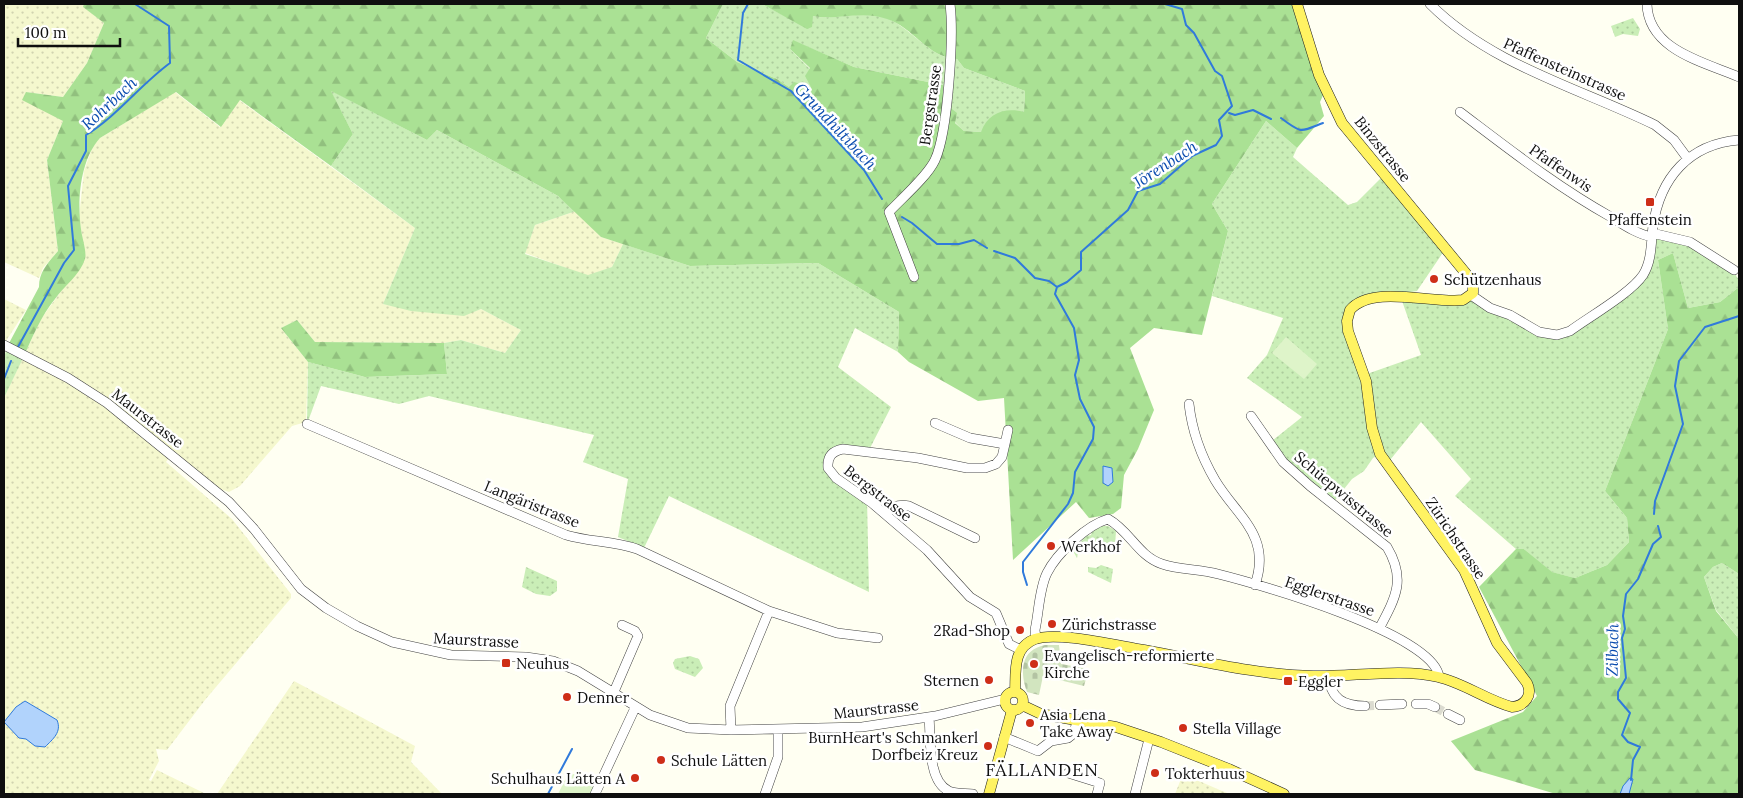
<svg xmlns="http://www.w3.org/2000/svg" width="1743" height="798" font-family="Lora,serif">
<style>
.farmland{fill:url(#farmland-dots)}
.grass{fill:url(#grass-dots)}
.forest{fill:url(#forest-firs)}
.cemetery{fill:url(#cemetery-stones)}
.pitch{fill:#def4c9}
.water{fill:#b1d3fc;stroke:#307adb}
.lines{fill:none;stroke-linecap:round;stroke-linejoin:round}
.stream{stroke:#307adb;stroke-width:2}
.minor-tunnel{stroke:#dbdbd0;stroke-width:9;stroke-dasharray:9 4.5;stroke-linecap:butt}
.minor-casing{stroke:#424242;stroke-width:10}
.major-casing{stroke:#202020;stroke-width:11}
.minor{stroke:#fff;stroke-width:9}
.major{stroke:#fff362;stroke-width:10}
.poi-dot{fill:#ce2e18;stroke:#fff;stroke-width:2}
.labels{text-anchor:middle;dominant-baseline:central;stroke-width:5;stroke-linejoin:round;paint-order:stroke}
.street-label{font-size:15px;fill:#0f0f0f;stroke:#fff}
.poi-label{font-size:15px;fill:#0f0f0f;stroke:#fff;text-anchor:start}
.water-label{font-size:16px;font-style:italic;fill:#0b4caf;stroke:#fff}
.quarter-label{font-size:18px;letter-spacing:1px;fill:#0f0f0f;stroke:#fff}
</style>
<defs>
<pattern id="farmland-dots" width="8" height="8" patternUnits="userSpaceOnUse" patternTransform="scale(1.25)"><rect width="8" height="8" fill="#f5f8ce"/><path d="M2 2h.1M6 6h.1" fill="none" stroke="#d1d3b0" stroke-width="1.8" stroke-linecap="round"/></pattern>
<pattern id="grass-dots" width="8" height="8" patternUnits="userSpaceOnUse" patternTransform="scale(1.25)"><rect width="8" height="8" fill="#caeeb7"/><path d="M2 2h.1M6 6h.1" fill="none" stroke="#accb9c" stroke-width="1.8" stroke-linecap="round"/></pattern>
<pattern id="forest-firs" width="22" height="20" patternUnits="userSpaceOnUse" patternTransform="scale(1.25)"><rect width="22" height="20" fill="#aae194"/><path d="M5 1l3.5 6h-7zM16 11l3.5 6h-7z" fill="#91c07e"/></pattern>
<pattern id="cemetery-stones" width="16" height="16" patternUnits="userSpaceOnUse" patternTransform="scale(1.25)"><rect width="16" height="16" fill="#d2e5bf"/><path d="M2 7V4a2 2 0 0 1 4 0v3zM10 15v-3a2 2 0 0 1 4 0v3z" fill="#b3c3a3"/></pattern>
</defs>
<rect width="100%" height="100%" fill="#fffff2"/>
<path class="farmland" d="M4 4H84V7L104 23 87 63 63 97 26 92 63 121 47 160 58 251 43 268 39 278 4 262Z
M175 92 220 127 239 100 415 228 383 304 464 315 481 309 521 330 505 353 461 340 444 343 315 342 297 320 281 328 308 362 306 422 292 426 240 486 229 492 220 489 173 452 166 462 232 519 291 594V598L205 700 167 750 156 749 159 761 149 780 151 781 157 770 206 794H4V398L41 319 85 258 79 217 84 171 93 146 100 138Z
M576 211 601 237 623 244 612 267 588 276 525 253 535 225Z
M4 299 26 310 6 341 4 340Z
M294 681 415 746 411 762 442 794H217Z
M1183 774 1222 791 1230 794H1175Z"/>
<path class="grass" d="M723 4H762L807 28 813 16C838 21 864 8 889 19 913 30 930 58 957 59L964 68 1025 91 1024 112 981 132 964 131C947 116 944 106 943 85L854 67 794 41 790 49 810 69 811 87H789L777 79 737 62 706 38Z
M1633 18 1640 29 1638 36 1623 34 1615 37 1611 26Z
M330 90 427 140 437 130 558 196 576 211 535 225 525 254 588 275 612 267 623 244 690 266 818 263 899 312 898 352 855 328 838 367 891 407 869 450 843 449 829 458 834 473 867 499 869 592 669 496 644 548 618 537 628 479 583 462 594 435 429 396 399 404 321 386 307 424 308 362 365 377 447 374 444 343 461 340 505 353 521 330 481 309 464 316 411 311 383 304 415 228 331 166 353 134Z
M1266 121 1297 148 1293 157 1348 205 1357 202 1384 175 1444 251 1417 291 1373 298 1348 316 1364 375 1421 355 1401 298 1471 295 1526 324 1562 334 1642 276 1652 233 1674 237 1734 270 1737 278 1739 277V287L1720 302 1688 308 1673 253 1658 260 1668 329 1605 491 1627 518 1629 542 1607 565 1575 578 1551 572 1524 549H1516L1455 496 1471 479 1421 422 1386 465 1380 454 1373 458 1364 471 1352 479 1332 504 1268 444 1302 417 1247 378 1267 355 1283 318 1212 296 1228 231 1212 204Z
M7 347 24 356 4 398V358Z
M1099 526H1108L1116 531 1115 546 1091 545 1089 547H1079L1077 558 1073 551 1086 536 1091 535 1092 530Z
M1722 563 1739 574V639L1716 610 1704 577 1713 567Z
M1101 565 1113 569 1111 583 1088 572V567L1096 568Z
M526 567 557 581V591L550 596 536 594 522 587Z
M690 656 699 659 703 668 695 677 675 669 673 663 675 659Z"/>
<path class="forest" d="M84 4H723L706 38 737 62 777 79 789 87 794 82 811 87 805 76 810 68 790 49 793 40 854 67 943 85V102L957 113 955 123 964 131 981 132C988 113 1005 107 1024 112L1025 91 964 68 957 59C928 58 913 27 887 19 861 10 838 21 813 16L812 27 807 29 762 4H1292L1300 14 1325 91 1320 102 1324 116 1297 148 1266 121 1212 204 1228 231 1202 335 1154 328 1130 348 1154 410 1138 449 1124 475 1121 508 1113 514 1089 518 1076 502 1013 560 1004 398 978 401 909 362 898 352 899 312 818 263 690 266 601 237 558 196 437 130 427 140 331 91 353 134 331 166 240 100 221 127 176 92 100 138C80 160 77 201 81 229 82 238 87 252 85 259 80 275 64 286 55 299 41 316 33 336 24 356L7 347 39 287C39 271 48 263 58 251L47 160 63 121 22 100 26 92 63 97 87 63 104 23 83 7Z
M1673 253 1688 308 1720 302 1739 287V574L1722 563 1713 567 1704 577 1716 611 1739 639V794H1556L1475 770 1451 741 1523 712 1537 696 1479 587 1516 549H1524L1552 572 1575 578 1607 565 1629 542 1627 518 1605 491 1668 329 1658 260Z
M297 320 315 342 444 343 447 374 365 377 308 362 281 328Z"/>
<path class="cemetery" d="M1045 645H1059L1061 664 1089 669 1084 686 1043 676 1039 695 1027 692C1020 672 1020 650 1045 645Z"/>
<path class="pitch" d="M1286 337 1317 364 1304 379 1272 353Z
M569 772 597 785 592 794H558Z"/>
<path class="water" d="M1103 466 1112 468 1113 482 1108 486 1103 483Z
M25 701 57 720C62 732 53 739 45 747L35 746 26 739 19 738 4 722 16 707Z
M1630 778 1633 779 1629 794H1620L1623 786Z"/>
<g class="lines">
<path class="stream" d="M748 4 743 13 738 60 791 91 864 170 882 199
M1229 113 1235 115 1253 110 1271 119
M1281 118C1302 134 1300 132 1323 123
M902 217 912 223 937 244H959L974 240 987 248
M994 251 1015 258 1035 278 1049 281 1057 287
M1057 287 1067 282 1081 270V252L1128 210 1138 191 1160 184 1192 156 1216 145 1222 136 1219 120 1232 106 1222 76 1215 71 1194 33 1186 25 1182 9 1165 4
M18 347 64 263 74 250 68 186 86 151V135C118 115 140 85 170 63L169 26 135 4
M4 379 11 361
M1654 514 1655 501 1683 424 1675 386 1679 361 1705 327 1739 316
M1027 585 1023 572V562L1068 504 1073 493 1075 472 1093 439 1094 427 1080 399 1075 375 1079 360 1074 328 1055 294 1057 287
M1631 780 1633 760 1640 747 1628 742 1622 735 1630 713 1618 699V692L1626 678 1622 638 1625 629 1623 616 1626 594 1638 579 1653 544 1661 537 1658 526
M548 794 572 749"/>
<path class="minor-tunnel" d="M1365 706 1380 705
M1435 707 1448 714"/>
<defs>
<path id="minor" d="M1430 4C1491 65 1579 88 1655 125L1674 140 1688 159
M1647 4C1648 50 1704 62 1739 77
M1460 112C1509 149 1557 187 1611 217 1624 225 1637 234 1652 237
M1652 233 1690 242 1734 270
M914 277 889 212C902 198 927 177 935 160 948 132 954 36 950 4
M1471 295 1490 308 1510 315 1539 332 1557 335 1570 331C1589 317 1631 293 1643 275 1652 261 1651 242 1653 226 1660 178 1689 144 1739 140
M4 345 68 378 107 403 229 502 254 529 301 589 326 608 357 626 392 642 451 655 526 657 553 661 578 671 650 715 688 728 731 730 862 727 935 716 1005 699
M1189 404C1192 431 1201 456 1215 480 1237 517 1272 535 1255 585
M1251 416 1283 462 1310 486 1387 547C1406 579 1396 597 1380 627
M935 423 970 438 1005 444 1002 457 996 464 985 468H967L918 458 843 449C832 451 827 457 828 468L836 478 872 503 927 550 970 597 996 613 1009 644 1021 650
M307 424 566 535C590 542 614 541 637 549L769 611 730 706 731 730
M1005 444 1008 430
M885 514C892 506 899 504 909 506L975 538
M769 611 837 633 878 638
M1036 639 1035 630C1039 612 1039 589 1047 573 1057 553 1087 525 1108 519 1130 531 1138 556 1162 564 1180 570 1200 569 1218 574 1258 584 1435 634 1439 677
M1329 676C1330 699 1344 706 1365 706
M613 694 638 636 635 631 622 625
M1416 704H1428L1435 707
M1380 705 1402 704
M1448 714 1460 720
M929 717C931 737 927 781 949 791 956 794 965 793 973 794
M1004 737 1038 751 1051 741 1068 738 1073 734 1078 720
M1068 773 1100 783 1097 794
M595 794 635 708
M765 794 778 757V729
M1135 794 1149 739"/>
<path id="major" d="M1005 701a9 9 0 1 1 18 0a9 9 0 1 1-18 0Z
M1015 692C1016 672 1012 648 1035 639 1058 631 1118 646 1144 650 1199 660 1256 675 1313 676 1351 677 1402 668 1438 677 1464 683 1486 700 1512 707 1525 706 1533 695 1527 683L1497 643 1464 570 1380 454 1372 428 1366 381 1348 331 1347 321 1350 310C1372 284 1433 304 1463 300L1473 293V282L1342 123 1319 75 1297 4
M1022 705 1041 714 1116 727 1161 742 1229 769 1284 794
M989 794 1012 710"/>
</defs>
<use href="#minor" class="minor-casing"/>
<use href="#major" class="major-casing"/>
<use href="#minor" class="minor"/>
<use href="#major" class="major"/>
</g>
<g class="poi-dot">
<rect x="1645" y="197" width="10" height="10" rx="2.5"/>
<circle cx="1434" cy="279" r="5"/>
<circle cx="1051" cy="546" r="5"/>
<circle cx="1052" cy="624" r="5"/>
<circle cx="1020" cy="630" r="5"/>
<rect x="501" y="658" width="10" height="10" rx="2.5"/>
<circle cx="1034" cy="664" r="5"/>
<circle cx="989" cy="680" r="5"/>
<rect x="1283" y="676" width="10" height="10" rx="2.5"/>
<circle cx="567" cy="697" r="5"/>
<circle cx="1030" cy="723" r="5"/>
<circle cx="1183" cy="728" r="5"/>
<circle cx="988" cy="746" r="5"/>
<circle cx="661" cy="760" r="5"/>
<circle cx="1155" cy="773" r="5"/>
<circle cx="635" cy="778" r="5"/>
</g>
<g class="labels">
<g class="street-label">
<text transform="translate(1565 69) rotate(24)">Pfaffensteinstrasse</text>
<text transform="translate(930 105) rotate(-82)">Bergstrasse</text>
<text transform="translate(1383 149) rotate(51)">Binzstrasse</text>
<text transform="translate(1561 168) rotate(34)">Pfaffenwis</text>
<text transform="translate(148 418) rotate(38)">Maurstrasse</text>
<text transform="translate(878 493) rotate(38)">Bergstrasse</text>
<text transform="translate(1344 494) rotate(40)">Schüepwisstrasse</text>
<text transform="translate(532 504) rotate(22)">Langäristrasse</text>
<text transform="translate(1456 538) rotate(56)">Zürichstrasse</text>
<text transform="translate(1330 596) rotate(19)">Egglerstrasse</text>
<text transform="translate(476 640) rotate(3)">Maurstrasse</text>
<text transform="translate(876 709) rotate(-6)">Maurstrasse</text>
</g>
<g class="poi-label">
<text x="1650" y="219" text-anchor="middle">Pfaffenstein</text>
<text x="1444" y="279">Schützenhaus</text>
<text x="1061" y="546">Werkhof</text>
<text x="1062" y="624">Zürichstrasse</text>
<text x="1010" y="630" text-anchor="end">2Rad-Shop</text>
<text x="1044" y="655">Evangelisch-reformierte<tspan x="1044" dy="17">Kirche</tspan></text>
<text x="516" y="663">Neuhus</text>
<text x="979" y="680" text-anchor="end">Sternen</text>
<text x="1298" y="681">Eggler</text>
<text x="577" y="697">Denner</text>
<text x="1040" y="714">Asia Lena<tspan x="1040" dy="17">Take Away</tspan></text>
<text x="1193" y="728">Stella Village</text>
<text x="978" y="737" text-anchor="end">BurnHeart's Schmankerl<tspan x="978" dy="17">Dorfbeiz Kreuz</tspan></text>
<text x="671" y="760">Schule Lätten</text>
<text x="1165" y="773">Tokterhuus</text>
<text x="625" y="778" text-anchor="end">Schulhaus Lätten A</text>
</g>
<g class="water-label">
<text transform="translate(109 103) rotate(-43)">Rohrbach</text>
<text transform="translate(836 126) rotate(47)">Grundhiltibach</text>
<text transform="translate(1165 164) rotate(-33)">Jörenbach</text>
<text transform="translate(1612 650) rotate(-89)">Zilbach</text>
</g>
<g class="quarter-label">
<text x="1042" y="769">FÄLLANDEN</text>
</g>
</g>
<rect width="1743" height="798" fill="none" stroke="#0f0f0f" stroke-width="10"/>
<path d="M18 38v8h102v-8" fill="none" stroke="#0f0f0f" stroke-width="2.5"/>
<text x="25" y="38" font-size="15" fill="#0f0f0f" stroke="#ffffff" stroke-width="4" paint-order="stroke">100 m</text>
</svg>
